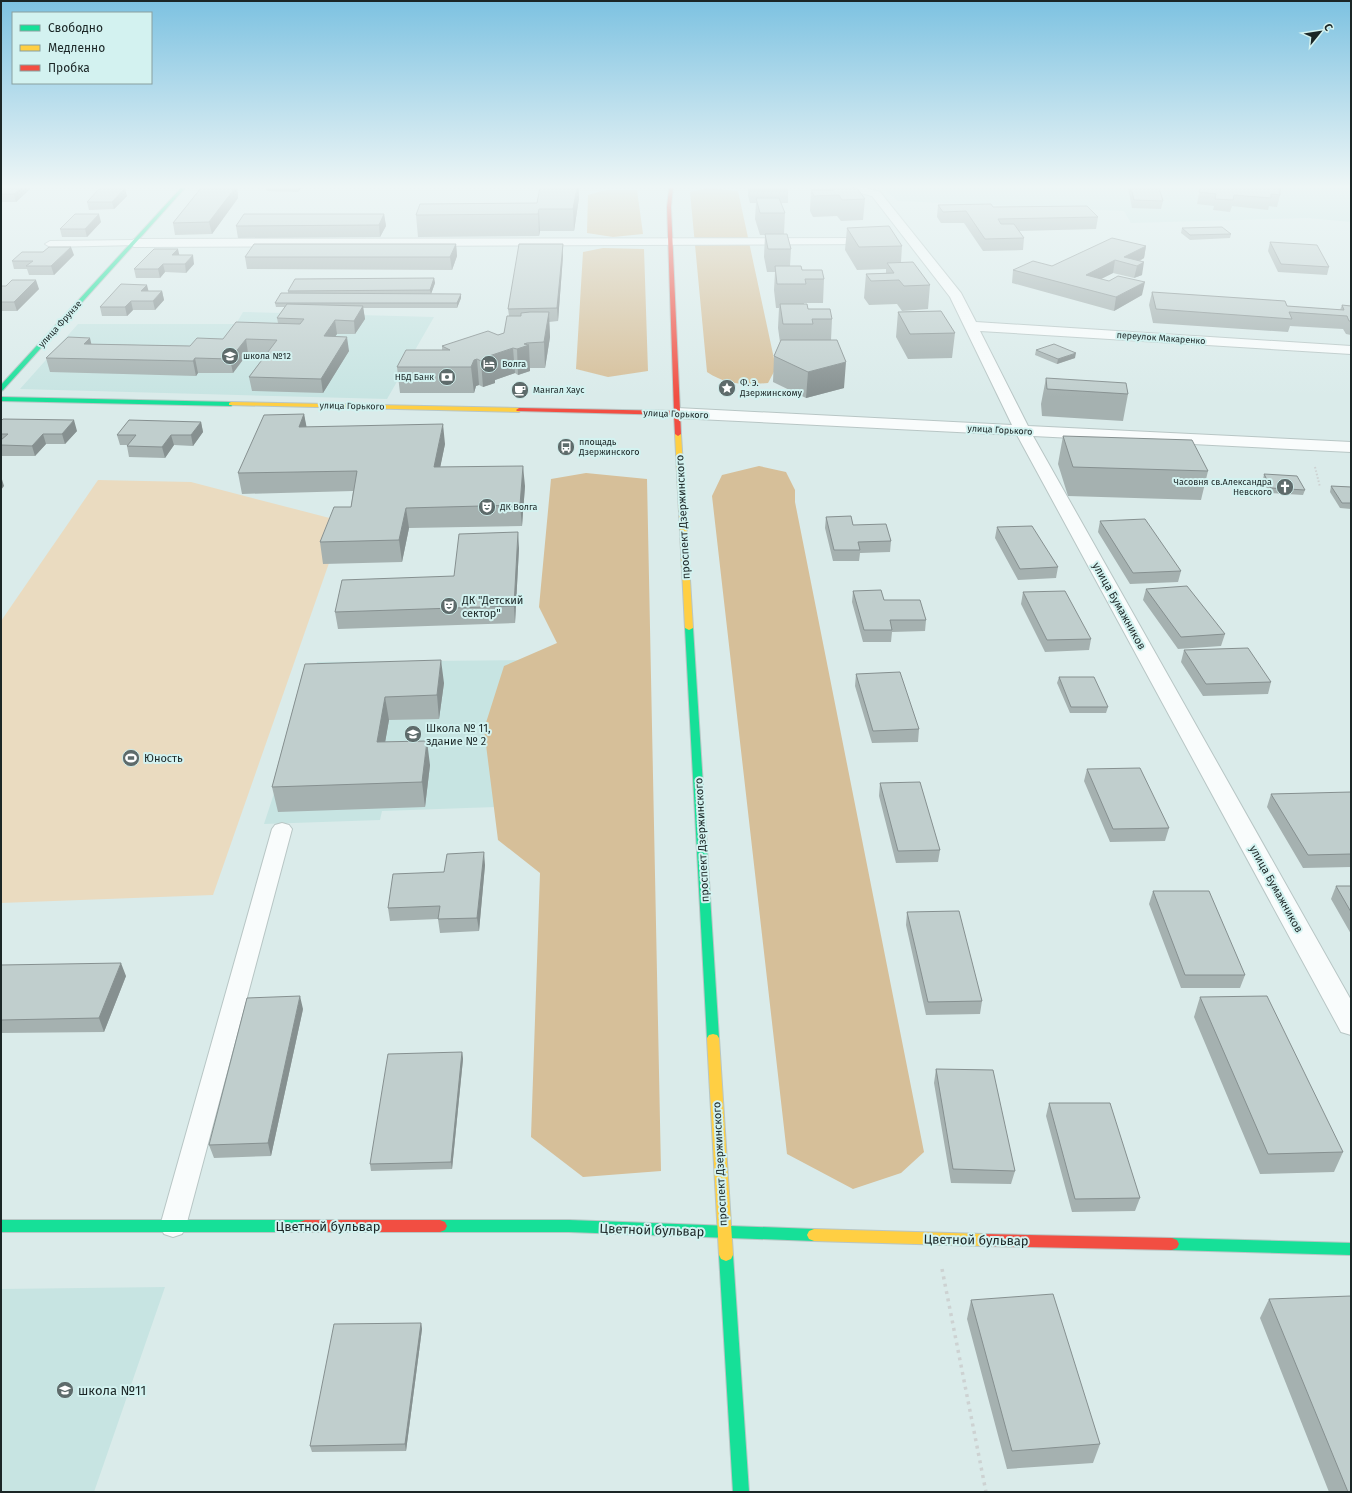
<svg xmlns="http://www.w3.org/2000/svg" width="1352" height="1493" font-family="'Fira Sans',sans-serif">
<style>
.built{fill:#c7e4e2}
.green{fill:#eadbc0}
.forest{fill:#d6bf99}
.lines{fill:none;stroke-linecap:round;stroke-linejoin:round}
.lane-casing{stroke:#b8c6c5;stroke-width:2}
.street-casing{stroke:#b8c6c5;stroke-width:2}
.fast-casing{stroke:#b8c6c5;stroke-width:2}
.slow-casing{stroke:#b8c6c5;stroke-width:2}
.jam-casing{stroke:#b8c6c5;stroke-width:2}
.path-far1{stroke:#cdd2d2;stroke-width:2;stroke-dasharray:1.5 2;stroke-linecap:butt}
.path{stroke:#cdd2d2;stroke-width:3.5;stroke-dasharray:3 4.5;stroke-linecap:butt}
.lane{fill:#f9fcfc;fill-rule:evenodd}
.street{fill:#f9fcfc;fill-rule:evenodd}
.fast{fill:#16e098;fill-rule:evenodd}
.slow{fill:#ffcf43;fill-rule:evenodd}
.jam{fill:#f24e42;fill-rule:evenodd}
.wall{fill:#a5b1b0}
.shaded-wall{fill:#869090}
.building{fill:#c0cecd;stroke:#869090}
.labels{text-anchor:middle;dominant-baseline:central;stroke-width:4;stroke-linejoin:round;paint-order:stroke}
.far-street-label{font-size:9px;fill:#1b2626;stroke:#d3f2f0}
.far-poi-label{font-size:9px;fill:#1b2626;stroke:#d3f2f0;text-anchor:start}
.street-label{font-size:11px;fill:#1b2626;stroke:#d3f2f0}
.poi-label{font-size:11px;fill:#1b2626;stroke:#d3f2f0;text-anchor:start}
.near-street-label{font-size:13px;fill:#1b2626;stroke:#d3f2f0}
.near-poi-label{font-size:13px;fill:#1b2626;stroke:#d3f2f0;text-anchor:start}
</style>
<rect width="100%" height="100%" fill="#daebea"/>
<path class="built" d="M882 188H1351V222L1308 218 1131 223 1124 211 898 201Z
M243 312 434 317 387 399 20 389 78 324H236Z
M539 660 527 806 382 811 380 820 264 824 317 662Z
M165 1287 94 1492H1V1289Z"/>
<path class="green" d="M98 480 191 482 341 521 329 563 213 895 1 903V621Z"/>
<path class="forest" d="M707 188 738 191 776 368 768 383C746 385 726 385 707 372L690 192Z
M606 190H637L643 234 613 237 587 233 588 195Z
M603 248 644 249 648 371 608 377 576 369 583 252Z
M759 466 786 472 795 490V502L924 1152 901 1173 853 1189 787 1154 712 496 722 475Z
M586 473 647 479 661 1171 583 1177 531 1137 540 873 498 840 484 729 504 666 557 643 539 607 551 479Z"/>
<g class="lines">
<defs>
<path id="lane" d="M134 240 137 241 139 243 137 245 50 247 45 244 50 241Z
M282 823 289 825 292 829 186 1226 182 1234 173 1237 164 1234 160 1226 272 829 275 825Z"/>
<path id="street" d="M848 188H866L880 192 961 293 976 322 1351 346V354L980 331 1028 426 1351 442V452L1033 436 1351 1000V1035L1341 1032 1017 435 677 418 672 416 669 413 672 410 677 408 1012 425 950 297 872 196 849 190Z
M875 238 881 242 879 244 134 247 128 243 134 239Z"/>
<path id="fast" d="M181 188H185L3 390 1 391V385Z
M1 397 231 402 234 404 231 406 1 401Z
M686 626H689L693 628 719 1038 717 1041 713 1042 709 1041 707 1038 685 628Z
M1 1220H305L310 1222 312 1226 310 1230 305 1232H1Z
M440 1220H569L814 1229 819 1231 821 1235 819 1239 814 1241 569 1232H440L435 1230 433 1226 435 1222Z
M1172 1238 1351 1243V1255L1172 1250 1167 1248 1165 1244 1167 1240Z
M726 1249 731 1251 733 1255 749 1492H733L719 1255 721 1251Z"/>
<path id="slow" d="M231 402 519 408 522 410 519 412 229 405V403Z
M678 432 681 434 693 628 689 630 685 628 675 434Z
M713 1034 717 1035 719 1038 733 1255 731 1259 726 1261 721 1259 719 1255 707 1038 709 1035Z
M814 1229 984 1234 989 1236 991 1240 989 1244 984 1246 814 1241 809 1239 807 1235 809 1231Z"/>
<path id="jam" d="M669 188H673L671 207 681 434 678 436 675 434 674 415 517 411 516 410 519 408 674 411 667 207Z
M305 1220H440L445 1222 447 1226 445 1230 440 1232H305L300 1230 298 1226 300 1222Z
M984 1234 1172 1238 1177 1240 1179 1244 1177 1248 1172 1250 984 1246 979 1244 977 1240 979 1236Z"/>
</defs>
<use href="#lane" class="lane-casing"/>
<use href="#street" class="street-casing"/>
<use href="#fast" class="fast-casing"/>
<use href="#slow" class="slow-casing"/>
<use href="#jam" class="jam-casing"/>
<path class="path-far1" d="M1315 467 1320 487"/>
<path class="path" d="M942 1269 986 1492"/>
<use href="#lane" class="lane"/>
<use href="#street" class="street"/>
<use href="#fast" class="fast"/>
<use href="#slow" class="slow"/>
<use href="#jam" class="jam"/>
</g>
<path class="wall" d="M1 188H30V189L16 202H1Z
M201 188H237L238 198 212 234 175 235 173 223Z
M266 188H301L298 192 267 191Z
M540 188H579V198L574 231H540L539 236 418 237 416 215 537 203Z
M748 188H788V203H781L785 213 784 234 791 249 790 266 824 279 823 303H804V304L808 309 832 319 831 340 844 388 806 398 773 382 774 356 780 342 778 328 779 308H776L774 290 775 272H767L764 257 765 235H760L755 219 756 203H750L748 196Z
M829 188H857L865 199 863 220 841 221 837 216 813 217 810 211 811 190H829Z
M1128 188H1159L1163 201 1161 209 1132 208Z
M1200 188 1280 195 1277 207 1269 206 1268 210 1232 206 1230 212 1213 210 1214 206 1197 204Z
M127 196 114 209 89 210 87 202Z
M938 205 993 207 1098 217 1096 229 1019 231 1024 238 1023 250 983 251 964 223H941L937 217Z
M384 214 386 226 380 237 238 238 236 226Z
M101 222 87 237H62L60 229Z
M847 228 902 246 901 262 930 285 928 309 902 311 897 304 869 305 864 298 866 274 886 273V269L857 270 845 250Z
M1182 228 1231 234 1230 238 1190 240 1181 233Z
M1270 242 1329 267 1327 275 1278 272 1268 251Z
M456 244 457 256 452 270 247 269 245 257Z
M563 244V256L558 321 549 322 550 337 545 368H530V371L518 375 515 373 495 380V383L483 387 479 385 476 386 474 393H400L397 367 442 350V346L498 335 504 333 509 316 508 309Z
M1146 246 1144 258 1140 261 1142 275 1134 278 1113 273 1101 279 1142 295 1114 311 1012 283 1013 270 1052 266Z
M74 255 54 275H29L27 269H14L12 261Z
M179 255 194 264 186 273 165 272 160 278H136L134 269Z
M434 278 435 283 431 294 461 298 457 308H363L365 319 355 334H337L335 336 349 351 323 393 252 391 249 377 267 353H248L233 373H198L196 376 50 372 46 358 91 344 190 346 223 339 278 323 277 318 285 307H276L275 303 288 293V291Z
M1 286 39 289 17 311H1Z
M148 291H162L164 300 155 310H133L127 316H102L100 307Z
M1152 292 1287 306 1340 310 1342 305 1351 306V335L1346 334 1343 329 1290 326 1288 332 1153 323 1149 305Z
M898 312 955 333 952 358 908 359 896 337Z
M1036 350 1075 358 1057 364 1035 355Z
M1046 378 1128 394 1123 421 1042 416 1041 404Z
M304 414 306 427 445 444 440 467 525 486 522 526 409 528 402 562 323 564 320 542 351 507 353 491 242 494 238 473Z
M1 421 77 431 65 444H46L35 456H1Z
M201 422 203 432 193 446 174 445 165 458 129 457 127 446 128 445H120L117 435Z
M1063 436 1208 471 1201 500 1068 496 1058 464Z
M1264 474 1305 490 1303 495 1269 493 1263 480Z
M1331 486 1351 487V509L1340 508 1330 492Z
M826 517 853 525 891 541 890 552 860 553 859 561H833L825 528Z
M1100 521 1181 571 1178 582 1130 584 1098 532Z
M997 527 1058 567 1056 578 1018 580 995 538Z
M519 548 515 623 338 629 335 612 454 576Z
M1146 589 1225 634 1221 646 1178 649 1143 600Z
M853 591 884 600 926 620 925 631 892 632 891 642H863L852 602Z
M1023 592 1091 639 1089 650 1045 652 1021 604Z
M1184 650 1271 682 1268 694 1203 696 1181 662Z
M305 664 444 683 439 719 389 720 385 742 430 765 425 807 278 812 272 787Z
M856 674 919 729 918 742 872 743 855 686Z
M1059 677 1108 707 1106 713H1070L1057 683Z
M1087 769 1169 828 1165 841 1110 842 1084 781Z
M880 783 940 850 938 862 896 863 879 796Z
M1351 793V867L1303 868 1267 807 1271 794Z
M485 865 479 931 440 933 438 919 390 921 388 908 444 872Z
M1336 886H1351V934L1331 899Z
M1153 891 1245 975 1240 988H1181L1149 904Z
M907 912 982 1001 980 1014 926 1015 906 925Z
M1 965 126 976 104 1032 1 1033Z
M1200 997 1343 1152 1334 1172 1260 1174 1194 1017Z
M303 1009 271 1156 214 1158 209 1145Z
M462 1052 463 1059 452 1169 371 1171 370 1164Z
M936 1069 1015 1171 1011 1184 951 1183 934 1083Z
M1049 1103 1140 1198 1135 1211 1072 1212 1046 1116Z
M1269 1299 1351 1492H1329L1260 1318Z
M971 1300 1100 1444 1093 1463 1007 1469 967 1319Z
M421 1323 422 1329 406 1451 312 1452 310 1446Z"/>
<path class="shaded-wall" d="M21 188H30V189L16 202 14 194Z
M125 188 127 196 114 209 112 202Z
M235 188H237L238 198 212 234 209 222Z
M298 188H301L298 192Z
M577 188H579V198L574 231 573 209Z
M539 209 540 231 539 236 538 214Z
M99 214 101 222 87 237 85 229Z
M384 214 386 226 380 237 379 225Z
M456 244 457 256 452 270 450 257Z
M563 244V256L558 321 557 308Z
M1146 246 1144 258 1132 264 1124 257Z
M71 247 74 255 54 275 51 266Z
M178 249 180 258 172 255Z
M193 255 194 264 186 273 185 264Z
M1115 260 1113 273 1083 288 1086 275Z
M1144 262 1142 275 1134 278 1137 266Z
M163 264 165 272 160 278 158 269Z
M434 278 435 283 431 294 430 290Z
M36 280 39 289 17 311 14 302Z
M1145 282 1142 295 1114 311 1116 297Z
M147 285 149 293 141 291Z
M162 291 164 300 155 310 153 301Z
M461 294V298L457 308V303Z
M131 301 133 310 127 316 125 307Z
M363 306 365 319 355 334 354 321Z
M549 312 550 337 545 368 544 342Z
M335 320 337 334 326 350 324 336Z
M347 337 349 351 323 393 321 379Z
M90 338 93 351 84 344Z
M246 339 248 353 233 373 230 359Z
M527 343V346L529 345 530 371 518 375 517 349 524 344Z
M513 348 515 373 495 380V383L483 387 481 361 489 356Z
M1076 353 1075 358 1057 364 1058 359Z
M195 358 198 373 196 376 193 361Z
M477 359 479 385 476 386 474 393 471 367 474 360Z
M846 362 844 388 806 398 808 372Z
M304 414 308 434 299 427Z
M74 420 77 431 65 444 62 434Z
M201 422 203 432 193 446 191 435Z
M443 424 445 444 436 488 434 467Z
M43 434 46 444 35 456 32 446Z
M171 435 174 445 165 458 162 447Z
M523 466 525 486 522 526 520 505Z
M1 476 4 486 1 490Z
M406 508 409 528 402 562 399 540Z
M518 532 519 548 515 623 514 606Z
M441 660 444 683 439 719 437 695Z
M385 697 389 720 381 766 377 742Z
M427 741 430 765 425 807 422 782Z
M484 852 485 865 479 931 477 918Z
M121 963 126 976 104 1032 99 1018Z
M300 996 303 1009 271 1156 268 1143Z
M462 1052 463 1059 452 1169 451 1162Z
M421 1323 422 1329 406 1451 405 1444Z"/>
<path class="building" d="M1 188H21L14 194H1Z
M100 188H125L112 202H87Z
M201 188H235L209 222 173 223Z
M540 188H577L573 209H539L538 214 416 215 420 204 537 203Z
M833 188H857L865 199 842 200 839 195 814 196 811 190H834Z
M1131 188H1159L1163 201 1134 200Z
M1200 188H1280V195L1271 194V198L1234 195 1233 200 1215 199 1216 194 1199 192Z
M756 198H779L785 213H760Z
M991 204 993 207 1087 206 1098 217 998 219 1001 224H1014L1024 238 985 239 966 211 943 212 938 205Z
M75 214H99L85 229H60Z
M244 214H384L379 225 236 226Z
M889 226 902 246 859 247 847 228Z
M1222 227 1231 234 1190 235 1182 228Z
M765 234H787L791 249H768Z
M1112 238 1146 246 1124 257 1144 262 1137 266 1115 260 1086 275 1109 281 1118 276 1145 282 1116 297 1013 270 1033 261 1052 266Z
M1270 242 1317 245 1329 267 1281 264Z
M254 244H456L450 257H245Z
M519 244H563L557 308 508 309Z
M49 247H71L51 266H26L33 261H12L22 252H43Z
M154 249H178L172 255H193L185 264H163L158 269H134Z
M913 262 930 285 904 286 899 280 871 281 866 274 894 273 887 263Z
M775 266H801L802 270H822L824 279H805L806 284H777Z
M434 278 430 290 288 291 295 279Z
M12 280H36L14 302H1V286H6Z
M121 284 147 285 141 291H162L153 301H131L125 307H100Z
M1152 292 1285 301 1287 306 1344 310 1342 305 1351 306V321H1349L1347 316 1289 312 1292 319 1156 309Z
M281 293 461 294 457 303H275Z
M287 304 363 306 354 321 335 320 324 336 347 337 321 379 249 377 277 340 246 339 230 359 195 358 193 361 46 358 68 337 90 338 84 344 190 346 197 338 223 339 236 322 300 324 304 319 277 318Z
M780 304H807L808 309H830L832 319H812L813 324H783Z
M941 311 955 333 910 334 898 312Z
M530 312H549L544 342 527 343 524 344 529 345 517 349 513 348 489 356 493 358 481 361 477 359 474 360 471 367H397L406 350H450L442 346 488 331 498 335 504 333 507 316H521V313Z
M781 340H837L846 362 808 372 774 356Z
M1054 344 1076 353 1058 359 1036 350Z
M1046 378 1126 383 1128 394 1047 389Z
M304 414 299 427 443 424 434 467 523 466 520 505 406 508 399 540 320 542 334 507H351L357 471 238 473 264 415Z
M3 419 74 420 62 434H43L32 446 1 445V440L8 434H1V421Z
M129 420 201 422 191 435H171L162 447 127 446 136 435H117Z
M1063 436 1192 440 1208 471 1073 467Z
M1264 474 1297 476 1305 490 1271 488Z
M1331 486 1351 487V503H1342Z
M851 516 853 525 886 524 891 541 858 542 860 550H834L826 517Z
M1145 519 1181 571 1133 573 1100 521Z
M1032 526 1058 567 1020 569 997 527Z
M518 532 514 606 335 612 342 580 454 576 459 534Z
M1187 586 1225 634 1181 637 1146 589Z
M881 590 884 600H920L926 620H890L892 630H864L853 591Z
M1065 591 1091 639 1047 640 1023 592Z
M1248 648 1271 682 1206 684 1184 650Z
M441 660 437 695 385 697 377 742 427 741 422 782 272 787 305 664Z
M900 672 919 729 873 731 856 674Z
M1059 677H1094L1108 707H1071Z
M1140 768 1169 828 1113 829 1087 769Z
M920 782 940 850 898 851 880 783Z
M1351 792V854L1308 855 1271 794Z
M484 852 477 918 438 919 440 906 388 908 393 874 444 872 447 854Z
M1336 886H1351V912Z
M1153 891H1209L1245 975H1185Z
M959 911 982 1001 928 1002 907 912Z
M121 963 99 1018 1 1020V965Z
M300 996 268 1143 209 1145 247 998Z
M1267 996 1343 1152 1268 1154 1200 997Z
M462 1052 451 1162 370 1164 388 1054Z
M936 1069 993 1070 1015 1171 953 1169Z
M1049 1103H1110L1140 1198 1075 1199Z
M1053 1294 1100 1444 1012 1451 971 1300Z
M1351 1296V1492H1348L1269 1299Z
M421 1323 405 1444 310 1446 334 1324Z"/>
<linearGradient id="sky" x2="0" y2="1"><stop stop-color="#7dc2e1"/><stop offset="0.47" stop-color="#eef6f6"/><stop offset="1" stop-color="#eef6f6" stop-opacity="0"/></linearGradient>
<rect width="1352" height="397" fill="url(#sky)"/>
<defs>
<symbol id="school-disc" viewBox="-11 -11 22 22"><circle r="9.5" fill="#5e6b6b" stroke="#d3f2f0"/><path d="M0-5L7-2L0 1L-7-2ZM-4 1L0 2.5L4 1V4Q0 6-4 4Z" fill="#fff"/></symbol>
<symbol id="hotel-disc" viewBox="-11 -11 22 22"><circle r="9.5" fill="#5e6b6b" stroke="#d3f2f0"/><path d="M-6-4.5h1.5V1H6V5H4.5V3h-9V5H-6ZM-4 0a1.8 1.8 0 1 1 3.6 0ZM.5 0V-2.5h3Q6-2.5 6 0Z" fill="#fff"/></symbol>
<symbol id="bank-disc" viewBox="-11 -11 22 22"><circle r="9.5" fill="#5e6b6b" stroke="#d3f2f0"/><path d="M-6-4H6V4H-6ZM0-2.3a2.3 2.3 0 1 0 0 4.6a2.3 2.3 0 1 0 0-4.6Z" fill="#fff"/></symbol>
<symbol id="sight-disc" viewBox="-11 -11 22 22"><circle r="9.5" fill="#5e6b6b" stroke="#d3f2f0"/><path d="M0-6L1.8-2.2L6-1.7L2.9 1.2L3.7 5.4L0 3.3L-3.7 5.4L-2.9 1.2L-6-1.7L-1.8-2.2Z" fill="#fff"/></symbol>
<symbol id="cafe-disc" viewBox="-11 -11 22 22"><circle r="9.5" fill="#5e6b6b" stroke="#d3f2f0"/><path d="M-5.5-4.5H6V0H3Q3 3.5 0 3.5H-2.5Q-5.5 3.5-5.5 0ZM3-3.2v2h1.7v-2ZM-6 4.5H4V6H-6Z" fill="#fff"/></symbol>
<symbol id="bus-disc" viewBox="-11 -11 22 22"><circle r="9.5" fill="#5e6b6b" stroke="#d3f2f0"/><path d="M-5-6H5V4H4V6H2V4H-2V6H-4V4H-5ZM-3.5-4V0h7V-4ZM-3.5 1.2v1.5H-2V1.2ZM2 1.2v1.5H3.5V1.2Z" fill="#fff"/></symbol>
<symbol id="church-disc" viewBox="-11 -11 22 22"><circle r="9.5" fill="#5e6b6b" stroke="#d3f2f0"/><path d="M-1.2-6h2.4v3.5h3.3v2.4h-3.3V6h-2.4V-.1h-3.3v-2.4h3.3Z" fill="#fff"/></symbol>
<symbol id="theatre-disc" viewBox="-11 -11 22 22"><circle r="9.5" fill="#5e6b6b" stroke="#d3f2f0"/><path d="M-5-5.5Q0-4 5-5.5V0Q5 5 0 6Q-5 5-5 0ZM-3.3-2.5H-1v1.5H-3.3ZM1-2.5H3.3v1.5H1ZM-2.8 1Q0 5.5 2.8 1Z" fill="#fff"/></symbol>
<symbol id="stadium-disc" viewBox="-11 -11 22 22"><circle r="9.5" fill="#5e6b6b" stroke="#d3f2f0"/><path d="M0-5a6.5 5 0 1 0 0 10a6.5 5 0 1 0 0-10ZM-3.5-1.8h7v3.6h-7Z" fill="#fff"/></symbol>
</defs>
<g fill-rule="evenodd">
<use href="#school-disc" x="220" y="346" width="20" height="20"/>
<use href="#hotel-disc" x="479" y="354" width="20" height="20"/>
<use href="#bank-disc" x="437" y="367" width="20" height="20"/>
<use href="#sight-disc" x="717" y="378" width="20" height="20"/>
<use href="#cafe-disc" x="510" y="380" width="20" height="20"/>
<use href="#bus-disc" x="556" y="437" width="20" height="20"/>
<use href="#church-disc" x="1275" y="477" width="20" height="20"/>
<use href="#theatre-disc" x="477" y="497" width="20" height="20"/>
<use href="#theatre-disc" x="439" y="596" width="20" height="20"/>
<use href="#school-disc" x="403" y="724" width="20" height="20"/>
<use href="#stadium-disc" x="121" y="748" width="20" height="20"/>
<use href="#school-disc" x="55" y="1380" width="20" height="20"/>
</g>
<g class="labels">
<g class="far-street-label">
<text transform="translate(60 324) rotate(-48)">улица Фрунзе</text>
<text transform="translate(1161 338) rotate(4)">переулок Макаренко</text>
<text transform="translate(352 406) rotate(1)">улица Горького</text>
<text transform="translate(676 414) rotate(2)">улица Горького</text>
<text transform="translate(1000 430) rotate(3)">улица Горького</text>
</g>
<g class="far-poi-label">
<text x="243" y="356">школа №12</text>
<text x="502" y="364">Волга</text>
<text x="434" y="377" text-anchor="end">НБД Банк</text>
<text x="740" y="383">Ф. Э.<tspan x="740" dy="10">Дзержинскому</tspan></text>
<text x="533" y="390">Мангал Хаус</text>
<text x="579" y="442">площадь<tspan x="579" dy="10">Дзержинского</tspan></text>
<text x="1272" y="482" text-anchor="end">Часовня св.Александра<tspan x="1272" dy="10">Невского</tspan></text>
<text x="500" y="507">ДК Волга</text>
</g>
<g class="street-label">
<text transform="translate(683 517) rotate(-93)">проспект Дзержинского</text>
<text transform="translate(1119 606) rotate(61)">улица Бумажников</text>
<text transform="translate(702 840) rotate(-93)">проспект Дзержинского</text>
<text transform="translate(1276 889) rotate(61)">улица Бумажников</text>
<text transform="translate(720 1164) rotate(-93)">проспект Дзержинского</text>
</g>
<g class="poi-label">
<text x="462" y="600">ДК "Детский<tspan x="462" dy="13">сектор"</tspan></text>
<text x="426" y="728">Школа № 11,<tspan x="426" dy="13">здание № 2</tspan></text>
<text x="144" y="758">Юность</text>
</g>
<g class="near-street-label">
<text x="328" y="1226">Цветной бульвар</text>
<text transform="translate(652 1230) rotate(2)">Цветной бульвар</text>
<text transform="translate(976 1240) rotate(1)">Цветной бульвар</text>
</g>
<g class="near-poi-label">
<text x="78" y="1390">школа №11</text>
</g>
</g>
<rect width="1352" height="1493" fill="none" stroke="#1b2626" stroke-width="4"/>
<rect x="12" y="12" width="140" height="72" fill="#d3f2f0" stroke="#89a09f"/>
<rect x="20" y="25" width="20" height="6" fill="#16e098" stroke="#89a09f"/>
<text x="48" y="32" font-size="12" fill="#1b2626">Свободно</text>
<rect x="20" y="45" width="20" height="6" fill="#ffcf43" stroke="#89a09f"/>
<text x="48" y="52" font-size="12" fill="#1b2626">Медленно</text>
<rect x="20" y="65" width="20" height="6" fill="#f24e42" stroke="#89a09f"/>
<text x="48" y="72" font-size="12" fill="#1b2626">Пробка</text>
<g transform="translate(1320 32) rotate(60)" stroke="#d3f2f0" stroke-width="3" paint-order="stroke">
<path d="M0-3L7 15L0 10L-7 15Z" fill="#1b2626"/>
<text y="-6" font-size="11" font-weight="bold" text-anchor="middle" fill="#1b2626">С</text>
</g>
</svg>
